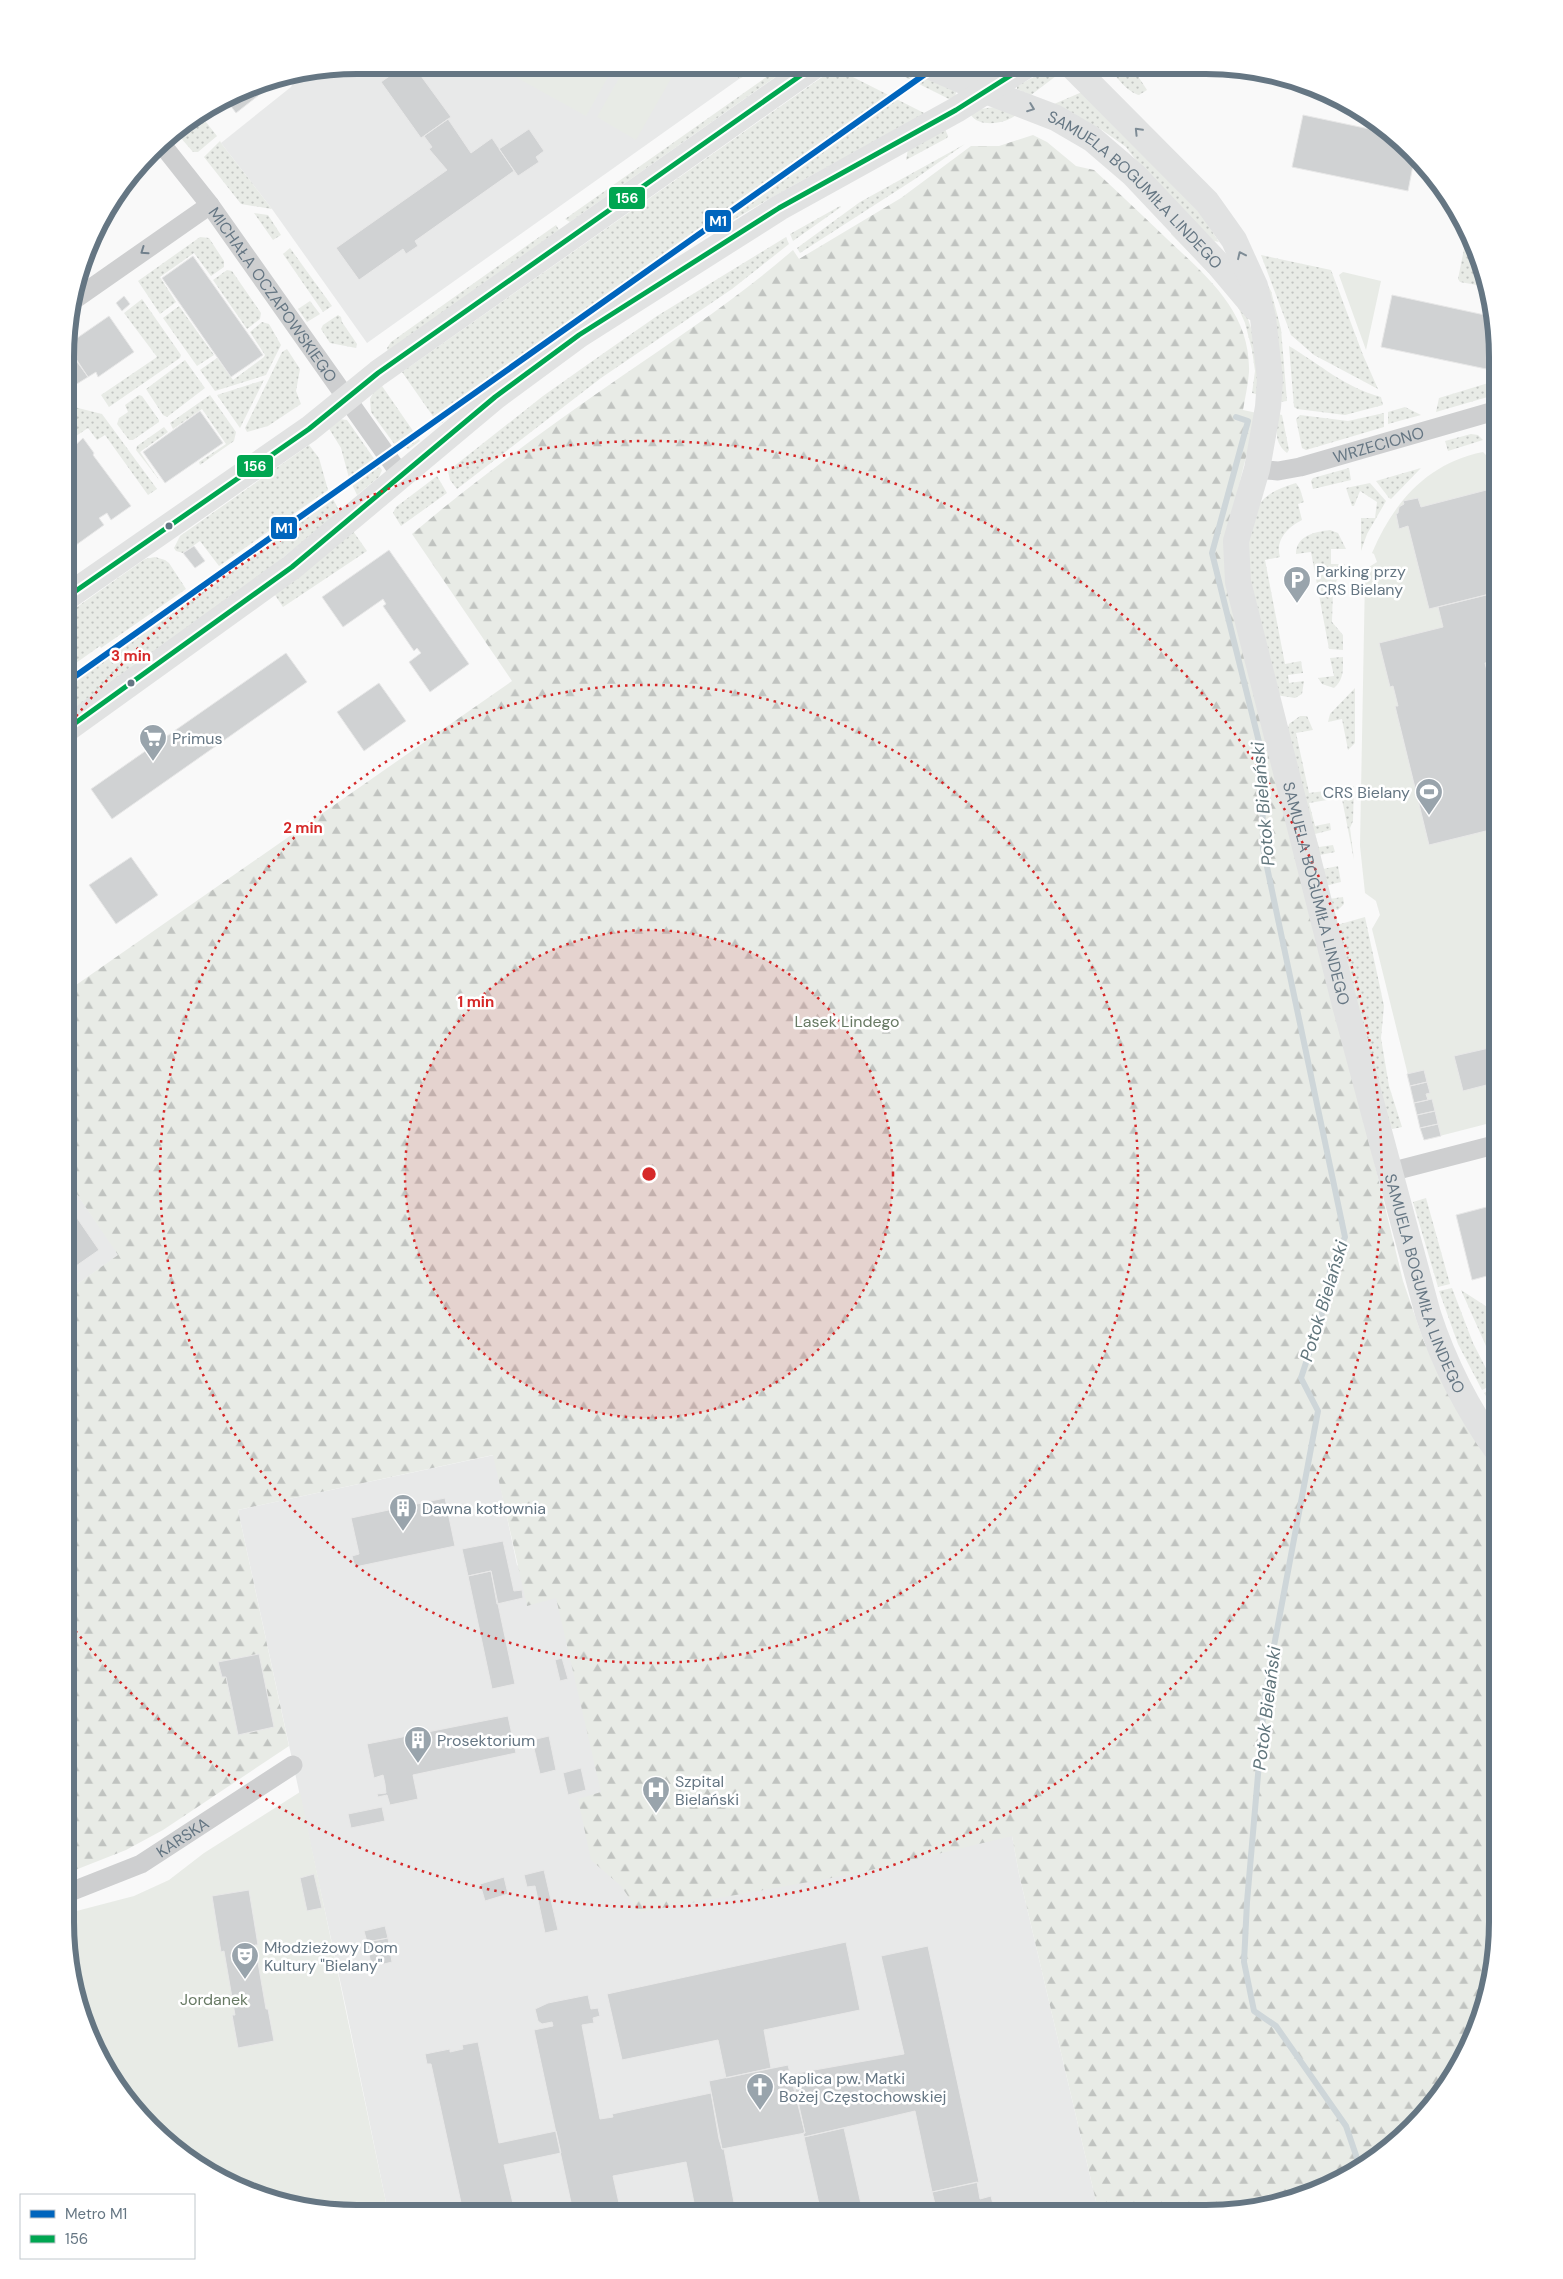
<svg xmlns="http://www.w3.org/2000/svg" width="1563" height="2279" font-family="'DM Sans',sans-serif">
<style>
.built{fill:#e8e9e9}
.grass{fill:url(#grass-dots)}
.forest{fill:url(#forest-firs)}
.park{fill:#e8ebe6}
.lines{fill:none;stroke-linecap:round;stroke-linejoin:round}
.stream{stroke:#ced6d9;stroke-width:6}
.building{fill:#d0d2d3;stroke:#e8e8e8}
.street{stroke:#cecfd0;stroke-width:19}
.secondary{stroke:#e1e2e2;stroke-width:26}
.bus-1-casing{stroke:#fff;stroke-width:9}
.bus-1{stroke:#00a651;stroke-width:5}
.metro-1-casing{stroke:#fff;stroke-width:10}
.metro-1{stroke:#0065bd;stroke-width:6}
.oneway{stroke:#7e8c96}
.oneway2{stroke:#707f8b}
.ring{fill:none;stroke:#d62828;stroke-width:2.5;stroke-dasharray:2.5 5}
.bus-dot{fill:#657683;stroke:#fff;stroke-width:2}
.labels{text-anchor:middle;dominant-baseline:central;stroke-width:5;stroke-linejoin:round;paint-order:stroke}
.street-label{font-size:16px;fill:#657683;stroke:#fff}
.poi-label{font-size:16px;fill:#657683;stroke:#fff;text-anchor:start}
.park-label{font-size:16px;fill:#687a64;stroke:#fff}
.water-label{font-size:18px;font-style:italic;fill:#60757c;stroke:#fff}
.rim{fill:none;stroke:#657683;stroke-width:6}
.centre{fill:#d62828;stroke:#fff;stroke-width:2.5}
.ring-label{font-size:15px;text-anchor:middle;font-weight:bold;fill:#d62828;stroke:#fff;stroke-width:5;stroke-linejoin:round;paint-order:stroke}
.line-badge{stroke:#fff;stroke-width:2}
.badge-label{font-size:14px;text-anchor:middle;font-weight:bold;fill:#fff}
</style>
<defs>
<pattern id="grass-dots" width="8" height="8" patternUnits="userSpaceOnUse" patternTransform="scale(1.25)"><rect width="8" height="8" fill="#e8ebe6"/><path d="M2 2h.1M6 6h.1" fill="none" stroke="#c0c3c0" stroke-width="1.8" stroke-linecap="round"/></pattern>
<pattern id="forest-firs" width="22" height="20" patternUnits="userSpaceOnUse" patternTransform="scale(1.25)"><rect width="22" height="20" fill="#e8ebe6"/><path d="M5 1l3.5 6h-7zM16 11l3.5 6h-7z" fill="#c0c3c0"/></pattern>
</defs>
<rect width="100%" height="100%" fill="#f9f9f9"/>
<path class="built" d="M357 65 730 66 739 79 367 343 272 209 221 143 291 87 298 75Z
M66 1178 119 1255 66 1292Z
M494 1455 517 1565 1012 1836 1019 1874 1099 2214 388 2212 346 2008 238 1510Z"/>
<path class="grass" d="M730 66H764L739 79Z
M782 66H791L570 222 565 219Z
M885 67H905L954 90 956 92 955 98 949 99Z
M1110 67H1132L1147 90 1139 95C1129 93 1114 76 1110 67Z
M835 68 926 114C848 156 770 196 695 243 606 299 522 361 439 425L402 372Z
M1045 71 1060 73 1031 95 1017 89V86Z
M1082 92 1197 208 1219 242 1214 241 1144 171 1126 147 1102 130 1054 104Z
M995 107 1017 114C1007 124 979 128 971 115L980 109Z
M202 117 217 136 198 152H193L180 137V133Z
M945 129 948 136 947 138 906 160 908 149Z
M220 141 221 143 272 209 241 204 204 157Z
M965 144 915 179 800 253 797 248 860 202Z
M840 206 841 207 793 241 790 234Z
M254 213 268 215 281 235 273 240Z
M556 225 559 230 388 351 387 348 391 342Z
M1468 229 1486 282 1482 286 1460 282 1458 279Z
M1172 232 1245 310 1254 337 1259 395 1252 393 1255 371 1252 350 1245 323 1235 300 1171 234Z
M200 237 209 238 224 261V267L211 276 194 253 160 277 176 302 160 314 138 281Z
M786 237 789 244 732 289 601 378 457 489 450 480 448 471 543 396 601 355 657 316Z
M1243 238 1271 291 1281 329 1287 401 1280 402Z
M290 248 332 306 323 312 283 254Z
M1261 255 1331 270 1363 355 1378 389 1314 355 1291 335Z
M227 270 232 271 261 313 260 319 247 329 213 280Z
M142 299 181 355 180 358 109 407 101 395 157 357 124 313Z
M310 301 320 314 307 322 298 309Z
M179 306 214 355 197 366 163 318Z
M338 315 341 317 342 322 357 344 356 348 330 343 321 329 323 325Z
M262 322 269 324 281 345 266 375 215 391 200 370 217 358 233 380 264 357 265 355 250 332Z
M1289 346C1321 365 1344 387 1381 397L1383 405 1345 415 1297 409 1294 407Z
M287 349 300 369 296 391 301 404 268 426 247 432 245 428 282 352Z
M185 360 205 388 167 417 163 415 146 389Z
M264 380 240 428 217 395Z
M1498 380V394L1436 412 1439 398Z
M382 386 420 441 409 449 395 445 371 412 370 399 373 393Z
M139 395 142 396 159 420V422L133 440H129L117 424 119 418 128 412 125 405Z
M210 395 236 432 234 441 200 465 199 462 226 444 202 409 173 429 170 423Z
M74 407 102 414 157 489 148 495 105 435 97 440 88 428 67 442V412Z
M1405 407 1421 415 1388 424V412Z
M1384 413V427L1306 450 1302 448 1296 419 1300 415 1348 421Z
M1278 414 1282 415 1289 450 1287 453C1273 442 1277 430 1278 414Z
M339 419 347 420 382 470 379 477 357 495 349 478 341 448 328 427Z
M164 427 168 432 140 452 160 481 136 450 137 446Z
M1471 434 1478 435 1483 440 1448 451 1445 441Z
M309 445 319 458 328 490 219 566 200 541 183 553 176 551 174 548 180 536Z
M1349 468 1351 480 1313 489 1311 481 1313 478Z
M1421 468 1391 499 1389 498 1376 481Z
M437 476 447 493 401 526 393 513 396 507Z
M1296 483 1300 489 1304 502 1298 504 1302 520C1288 527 1275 540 1280 557L1265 560 1285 664 1301 661 1303 673 1288 675 1289 683 1304 681 1302 694 1295 698 1276 695C1264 649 1227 540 1262 501 1271 491 1283 487 1296 483Z
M1370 483 1386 501 1367 534 1361 551V518H1375L1377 502 1360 491 1354 506H1352L1346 488Z
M333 499 340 512 231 599 67 713V684Z
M1330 530 1338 533 1346 549H1331V564H1345L1333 588 1332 622 1343 635V650L1329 649 1311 552 1296 554C1296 536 1314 532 1330 530Z
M353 531 367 551 283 607 275 595Z
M155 557 165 560 169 563 186 589 101 648 100 646 76 663 77 665 67 672V614L145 559Z
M1343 657C1343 670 1344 679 1334 688L1322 684 1318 678 1334 676 1330 658Z
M1355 688V743L1348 750 1342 719 1328 722 1330 714Z
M1300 716H1307L1313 730 1296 733 1309 793 1325 791 1327 800 1309 803 1315 826 1330 823 1331 830 1315 834 1319 847 1333 845 1335 852 1320 855 1323 869 1338 866 1341 882 1325 886 1329 899 1343 897 1344 904 1338 910 1332 909 1328 903 1286 736 1289 724Z
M1354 786 1353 821 1350 828 1354 860 1340 789Z
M1365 917 1384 1006 1381 1038 1389 1086 1402 1127 1392 1129 1387 1120 1337 925Z
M1426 1198 1450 1284 1438 1287 1413 1202Z
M1452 1288 1473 1343 1494 1384 1482 1390 1458 1344 1439 1291Z
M1461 1290 1498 1314V1373Z
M1495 1387 1498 1390V1415L1484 1393Z"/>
<path class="forest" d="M1033 135 1047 142 1076 166 1094 170C1118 192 1142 215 1166 238 1205 275 1251 311 1249 372 1248 385 1245 398 1243 410L1257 413 1230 521 1371 1149 1403 1281 1424 1342 1480 1448 1498 1475 1497 1942 1482 2016 1449 2085 1398 2142 1335 2184 1263 2208 1206 2214H1099L1019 1874 1012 1836 854 1874 639 1912 621 1886 591 1860 578 1799 601 1792 556 1598 527 1606 493 1455 238 1510 289 1746 163 1830 126 1850 65 1874 66 1292 118 1255 66 1178V992L512 681 412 534C479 477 550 426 622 376 680 336 739 297 793 250L799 259 901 198 971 146H999Z"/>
<path class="park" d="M494 65 614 66 586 116Z
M626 66H654L672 77 636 140 597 117Z
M1343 272 1381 281 1366 350 1339 275Z
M1483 452 1498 467V1121L1424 1140 1372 929 1380 915 1376 901 1365 893 1360 846 1365 576 1369 567 1377 562 1374 554 1372 553C1393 503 1427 463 1483 452Z
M300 1792 388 2212H319L245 2192 179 2154 137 2114 95 2051 71 1979 65 1914 134 1896 169 1880 204 1853Z"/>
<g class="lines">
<path class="stream" d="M1236 417 1248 421 1212 553 1262 754 1263 848 1345 1237 1330 1270 1326 1301 1301 1378 1318 1411 1265 1694 1247 1902 1244 1962 1254 2011 1276 2026 1346 2126 1360 2167"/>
</g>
<path class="building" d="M405 65H413L451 117 421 138 381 82Z
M282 77 236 113 227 101 263 81Z
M1303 115 1393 134 1415 155 1408 191 1292 167Z
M448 119 471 153 492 138 514 171 415 241 418 246 406 254 403 249 359 280 336 248 447 170 429 149 432 147 424 136Z
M529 129 544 151 536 157 539 162 518 176 499 149Z
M193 256 263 355 231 377 162 278Z
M1392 295 1494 317 1498 357 1496 371 1381 347Z
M124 296 130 304 122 311 116 303Z
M109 316 134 352 98 377 96 372 88 377 67 345Z
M67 348 88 377 67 390Z
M200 411 223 443 165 483 143 452Z
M83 438 94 453 93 455 131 506 111 520 107 513 99 518 104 525 76 545 67 532V453Z
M1498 487V592L1429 609 1408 526 1399 529 1396 514 1398 513 1399 507 1404 504 1403 501 1418 498 1421 507Z
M194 546 205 561 195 568 183 553Z
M389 550 469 664 430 692 409 662 421 653 417 648 414 651 383 606 386 604 383 599 343 627 322 597Z
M1498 592V660L1485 663 1490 683 1497 681 1498 683V828L1429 845 1395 706H1398L1393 686 1390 687 1379 643 1443 627 1438 607Z
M286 653 307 682 112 819 91 789Z
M379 683 406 721 364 751 337 712Z
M131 857 158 895 116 924 89 885Z
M67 928 75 940 67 946Z
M1498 1046V1082L1463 1091 1454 1056Z
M1424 1070 1427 1082 1410 1086 1407 1074Z
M1427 1082 1430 1093 1426 1094 1428 1100 1414 1103 1410 1086Z
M1432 1099 1435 1111 1417 1115 1414 1103Z
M1435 1111 1438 1124 1420 1128 1417 1115Z
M1438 1124 1441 1136 1424 1140 1420 1128Z
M66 1202 99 1250 66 1273Z
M1498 1204V1273L1472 1280 1456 1215Z
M445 1498 455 1546 355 1567 352 1556 359 1554 351 1518Z
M503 1541 514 1591 522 1590 523 1598 497 1604 491 1571 468 1576 462 1549Z
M491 1571 515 1684 492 1689 468 1576Z
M259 1654 274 1727 238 1735 226 1677H222L218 1662Z
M562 1658 568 1679 560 1681 555 1660Z
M508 1716 516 1753 413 1775 418 1799 390 1805 387 1795 378 1797 377 1794 386 1793 385 1784 383 1775 374 1778 367 1744Z
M549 1736 556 1770 540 1774 532 1740Z
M581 1768 586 1790 568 1795 563 1773Z
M382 1807 385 1821 351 1828 348 1814Z
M544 1870 558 1930 545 1933 535 1886 527 1887 524 1875Z
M314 1874 322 1908 307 1911 300 1878Z
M504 1877 508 1894 485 1901 480 1884Z
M249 1890 258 1945H255L266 2009H268L274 2041 238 2048 232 2015H235L224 1951 221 1952 212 1896Z
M385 1926 388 1938 367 1942 364 1931Z
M388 1938 390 1950 369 1955 367 1942Z
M846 1942 860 2010 764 2030 771 2068 726 2078 718 2040 622 2060 607 1994Z
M928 1946 979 2182 932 2192 915 2111 804 2137 803 2133H805L792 2074 904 2054 881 1956Z
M390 1950 392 1962 372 1967 369 1955Z
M588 1995 591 2009 598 2008 600 2016 593 2018 594 2023 582 2025 600 2119 613 2117 612 2114 711 2093 719 2139 722 2149H724L736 2213H696L686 2162 613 2176 621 2212H573L534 2030 553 2026 552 2022 542 2024 538 2021 535 2009 548 2003Z
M478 2042 499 2143 556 2131 561 2153 504 2165 515 2212H463L431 2064H427L425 2054 450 2049V2052L463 2049 462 2045Z
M788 2065 805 2133 722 2149 709 2081Z
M844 2128 863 2213H821L804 2137Z
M977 2182 980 2199 991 2196 995 2213H912L936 2208 932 2192Z"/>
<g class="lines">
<g class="street">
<path id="s1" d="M160 142 210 205 400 474"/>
<path d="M74 300 210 205"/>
<path id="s2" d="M1257 469 1278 471 1300 467 1498 410"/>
<path d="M1390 1172 1498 1144"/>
<path id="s3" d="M65 1894 141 1864 293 1765"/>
</g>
<g class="secondary">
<path id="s4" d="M931 67 986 91 1056 118 1092 139 1134 175 1218 264 1255 308"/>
<path id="s5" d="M1073 67 1207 202 1234 240 1255 286 1263 318 1270 379 1268 407 1257 469 1236 541 1238 582 1345 1005 1428 1314C1444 1363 1468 1410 1498 1452"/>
<path d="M67 597 309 429 378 373 814 66"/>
<path d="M67 729 292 567 495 397 579 335 779 208 956 110 1024 67"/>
</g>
<defs>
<path id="bus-1" d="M67 597 309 429 378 373 814 66
M67 729 292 567 495 397 579 335 779 208 956 110 1024 67"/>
</defs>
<use href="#bus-1" class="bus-1-casing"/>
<use href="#bus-1" class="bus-1"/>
<defs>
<path id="metro-1" d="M67 682 935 67"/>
</defs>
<use href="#metro-1" class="metro-1-casing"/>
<use href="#metro-1" class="metro-1"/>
</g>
<defs><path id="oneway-chevron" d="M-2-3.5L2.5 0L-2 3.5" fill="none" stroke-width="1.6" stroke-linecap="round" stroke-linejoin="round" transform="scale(1.25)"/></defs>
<g class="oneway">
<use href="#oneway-chevron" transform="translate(1031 108) rotate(21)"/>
<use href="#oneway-chevron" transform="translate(1138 131) rotate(-134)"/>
<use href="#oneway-chevron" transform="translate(1241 255) rotate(-115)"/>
</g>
<use class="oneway2" href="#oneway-chevron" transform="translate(144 251) rotate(145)"/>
<circle cx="649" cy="1174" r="244" fill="#d62828" fill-opacity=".12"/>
<g class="ring">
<circle cx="649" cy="1174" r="244"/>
<circle cx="649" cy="1174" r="489"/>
<path d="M67 728A733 733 0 1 1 67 1620"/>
</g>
<defs>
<symbol id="parking-pin" viewBox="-11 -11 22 30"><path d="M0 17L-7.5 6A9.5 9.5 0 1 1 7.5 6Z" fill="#99a4ac" stroke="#fff"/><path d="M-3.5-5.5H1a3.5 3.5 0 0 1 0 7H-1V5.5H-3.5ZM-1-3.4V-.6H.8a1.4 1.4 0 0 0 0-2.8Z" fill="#fff"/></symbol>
<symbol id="supermarket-pin" viewBox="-11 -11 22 30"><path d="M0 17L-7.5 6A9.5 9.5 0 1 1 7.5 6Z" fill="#99a4ac" stroke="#fff"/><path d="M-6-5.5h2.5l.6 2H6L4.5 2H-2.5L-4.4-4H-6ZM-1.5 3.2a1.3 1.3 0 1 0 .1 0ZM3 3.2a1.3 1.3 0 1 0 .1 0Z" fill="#fff"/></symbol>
<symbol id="stadium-pin" viewBox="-11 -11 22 30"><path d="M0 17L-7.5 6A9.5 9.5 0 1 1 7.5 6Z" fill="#99a4ac" stroke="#fff"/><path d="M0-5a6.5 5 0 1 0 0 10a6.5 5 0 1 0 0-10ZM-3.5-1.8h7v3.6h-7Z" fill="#fff"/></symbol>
<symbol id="building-pin" viewBox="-11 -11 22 30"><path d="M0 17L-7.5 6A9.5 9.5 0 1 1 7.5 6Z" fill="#99a4ac" stroke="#fff"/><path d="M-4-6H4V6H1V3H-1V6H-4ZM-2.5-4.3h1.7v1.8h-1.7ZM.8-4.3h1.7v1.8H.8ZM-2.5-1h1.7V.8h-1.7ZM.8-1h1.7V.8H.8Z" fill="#fff"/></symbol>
<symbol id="hospital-pin" viewBox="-11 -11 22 30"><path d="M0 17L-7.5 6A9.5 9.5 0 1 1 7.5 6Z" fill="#99a4ac" stroke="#fff"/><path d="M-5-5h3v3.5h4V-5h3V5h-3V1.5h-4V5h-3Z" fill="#fff"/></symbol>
<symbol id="theatre-pin" viewBox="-11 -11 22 30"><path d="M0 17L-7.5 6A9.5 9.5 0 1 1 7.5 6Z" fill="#99a4ac" stroke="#fff"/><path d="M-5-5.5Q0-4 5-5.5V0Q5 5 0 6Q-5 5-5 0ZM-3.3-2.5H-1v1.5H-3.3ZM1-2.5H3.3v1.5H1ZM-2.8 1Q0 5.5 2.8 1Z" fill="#fff"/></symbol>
<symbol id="church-pin" viewBox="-11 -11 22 30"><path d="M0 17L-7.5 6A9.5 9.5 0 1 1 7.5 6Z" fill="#99a4ac" stroke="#fff"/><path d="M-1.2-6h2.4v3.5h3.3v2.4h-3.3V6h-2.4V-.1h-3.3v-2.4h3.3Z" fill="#fff"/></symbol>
</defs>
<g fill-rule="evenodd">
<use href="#parking-pin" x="1281" y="564" width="32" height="43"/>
<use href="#supermarket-pin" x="137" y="722" width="32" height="43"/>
<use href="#stadium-pin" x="1413" y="776" width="32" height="43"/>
<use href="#building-pin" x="387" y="1492" width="32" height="43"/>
<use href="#building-pin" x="402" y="1724" width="32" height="43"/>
<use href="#hospital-pin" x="640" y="1774" width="32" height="43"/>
<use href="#theatre-pin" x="229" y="1940" width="32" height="43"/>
<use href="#church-pin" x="744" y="2071" width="32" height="43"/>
</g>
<g class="bus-dot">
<circle cx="169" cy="526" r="4.5"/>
<circle cx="131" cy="683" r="4.5"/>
</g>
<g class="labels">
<g class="street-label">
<text stroke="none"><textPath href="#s4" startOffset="242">SAMUELA BOGUMIŁA LINDEGO</textPath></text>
<text stroke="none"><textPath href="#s1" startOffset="190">MICHAŁA OCZAPOWSKIEGO</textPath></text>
<text stroke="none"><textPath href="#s2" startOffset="125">WRZECIONO</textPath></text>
<text stroke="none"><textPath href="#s5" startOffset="910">SAMUELA BOGUMIŁA LINDEGO</textPath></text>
<text stroke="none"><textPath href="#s5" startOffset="1315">SAMUELA BOGUMIŁA LINDEGO</textPath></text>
<text stroke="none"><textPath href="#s3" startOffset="131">KARSKA</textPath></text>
</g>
<g class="poi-label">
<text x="1316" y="571">Parking przy<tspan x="1316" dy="18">CRS Bielany</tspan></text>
<text x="172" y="738">Primus</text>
<text x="1410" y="792" text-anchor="end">CRS Bielany</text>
<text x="422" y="1508">Dawna kotłownia</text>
<text x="437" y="1740">Prosektorium</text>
<text x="675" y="1781">Szpital<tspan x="675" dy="18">Bielański</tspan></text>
<text x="264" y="1947">Młodzieżowy Dom<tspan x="264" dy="18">Kultury "Bielany"</tspan></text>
<text x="779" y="2078">Kaplica pw. Matki<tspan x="779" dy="18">Bożej Częstochowskiej</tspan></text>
</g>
<g class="park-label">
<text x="847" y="1021">Lasek Lindego</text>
<text x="214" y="1999">Jordanek</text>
</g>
<g class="water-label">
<text transform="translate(1263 804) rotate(-95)">Potok Bielański</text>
<text transform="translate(1324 1301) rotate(-73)">Potok Bielański</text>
<text transform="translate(1267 1708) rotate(-83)">Potok Bielański</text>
</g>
</g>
<path d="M0 0H1563V2279H0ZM357 74H1206A283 283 0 0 1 1489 357V1922A283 283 0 0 1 1206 2205H357A283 283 0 0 1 74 1922V357A283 283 0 0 1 357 74Z" fill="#fff" fill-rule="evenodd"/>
<path class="rim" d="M357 74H1206A283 283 0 0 1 1489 357V1922A283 283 0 0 1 1206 2205H357A283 283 0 0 1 74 1922V357A283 283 0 0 1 357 74Z"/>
<circle cx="649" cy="1174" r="8" class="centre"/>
<g class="ring-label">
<text x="131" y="661">3 min</text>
<text x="303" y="833">2 min</text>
<text x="476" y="1007">1 min</text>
</g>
<g class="line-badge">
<rect x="608" y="186" width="38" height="24" rx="5" fill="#00a651"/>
<rect x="704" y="209" width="28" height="24" rx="5" fill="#0065bd"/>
<rect x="236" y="454" width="38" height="24" rx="5" fill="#00a651"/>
<rect x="270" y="516" width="28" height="24" rx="5" fill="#0065bd"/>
</g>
<g class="badge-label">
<text x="627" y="203">156</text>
<text x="718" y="226">M1</text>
<text x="255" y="471">156</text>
<text x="284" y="533">M1</text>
</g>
<rect x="20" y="2194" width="175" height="65" fill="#ffffff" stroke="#c1c8cd"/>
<rect x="30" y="2210" width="25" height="8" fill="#0065bd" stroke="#c1c8cd"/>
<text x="65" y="2219" font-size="15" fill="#657683">Metro M1</text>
<rect x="30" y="2235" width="25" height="8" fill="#00a651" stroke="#c1c8cd"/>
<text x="65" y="2244" font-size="15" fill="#657683">156</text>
</svg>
